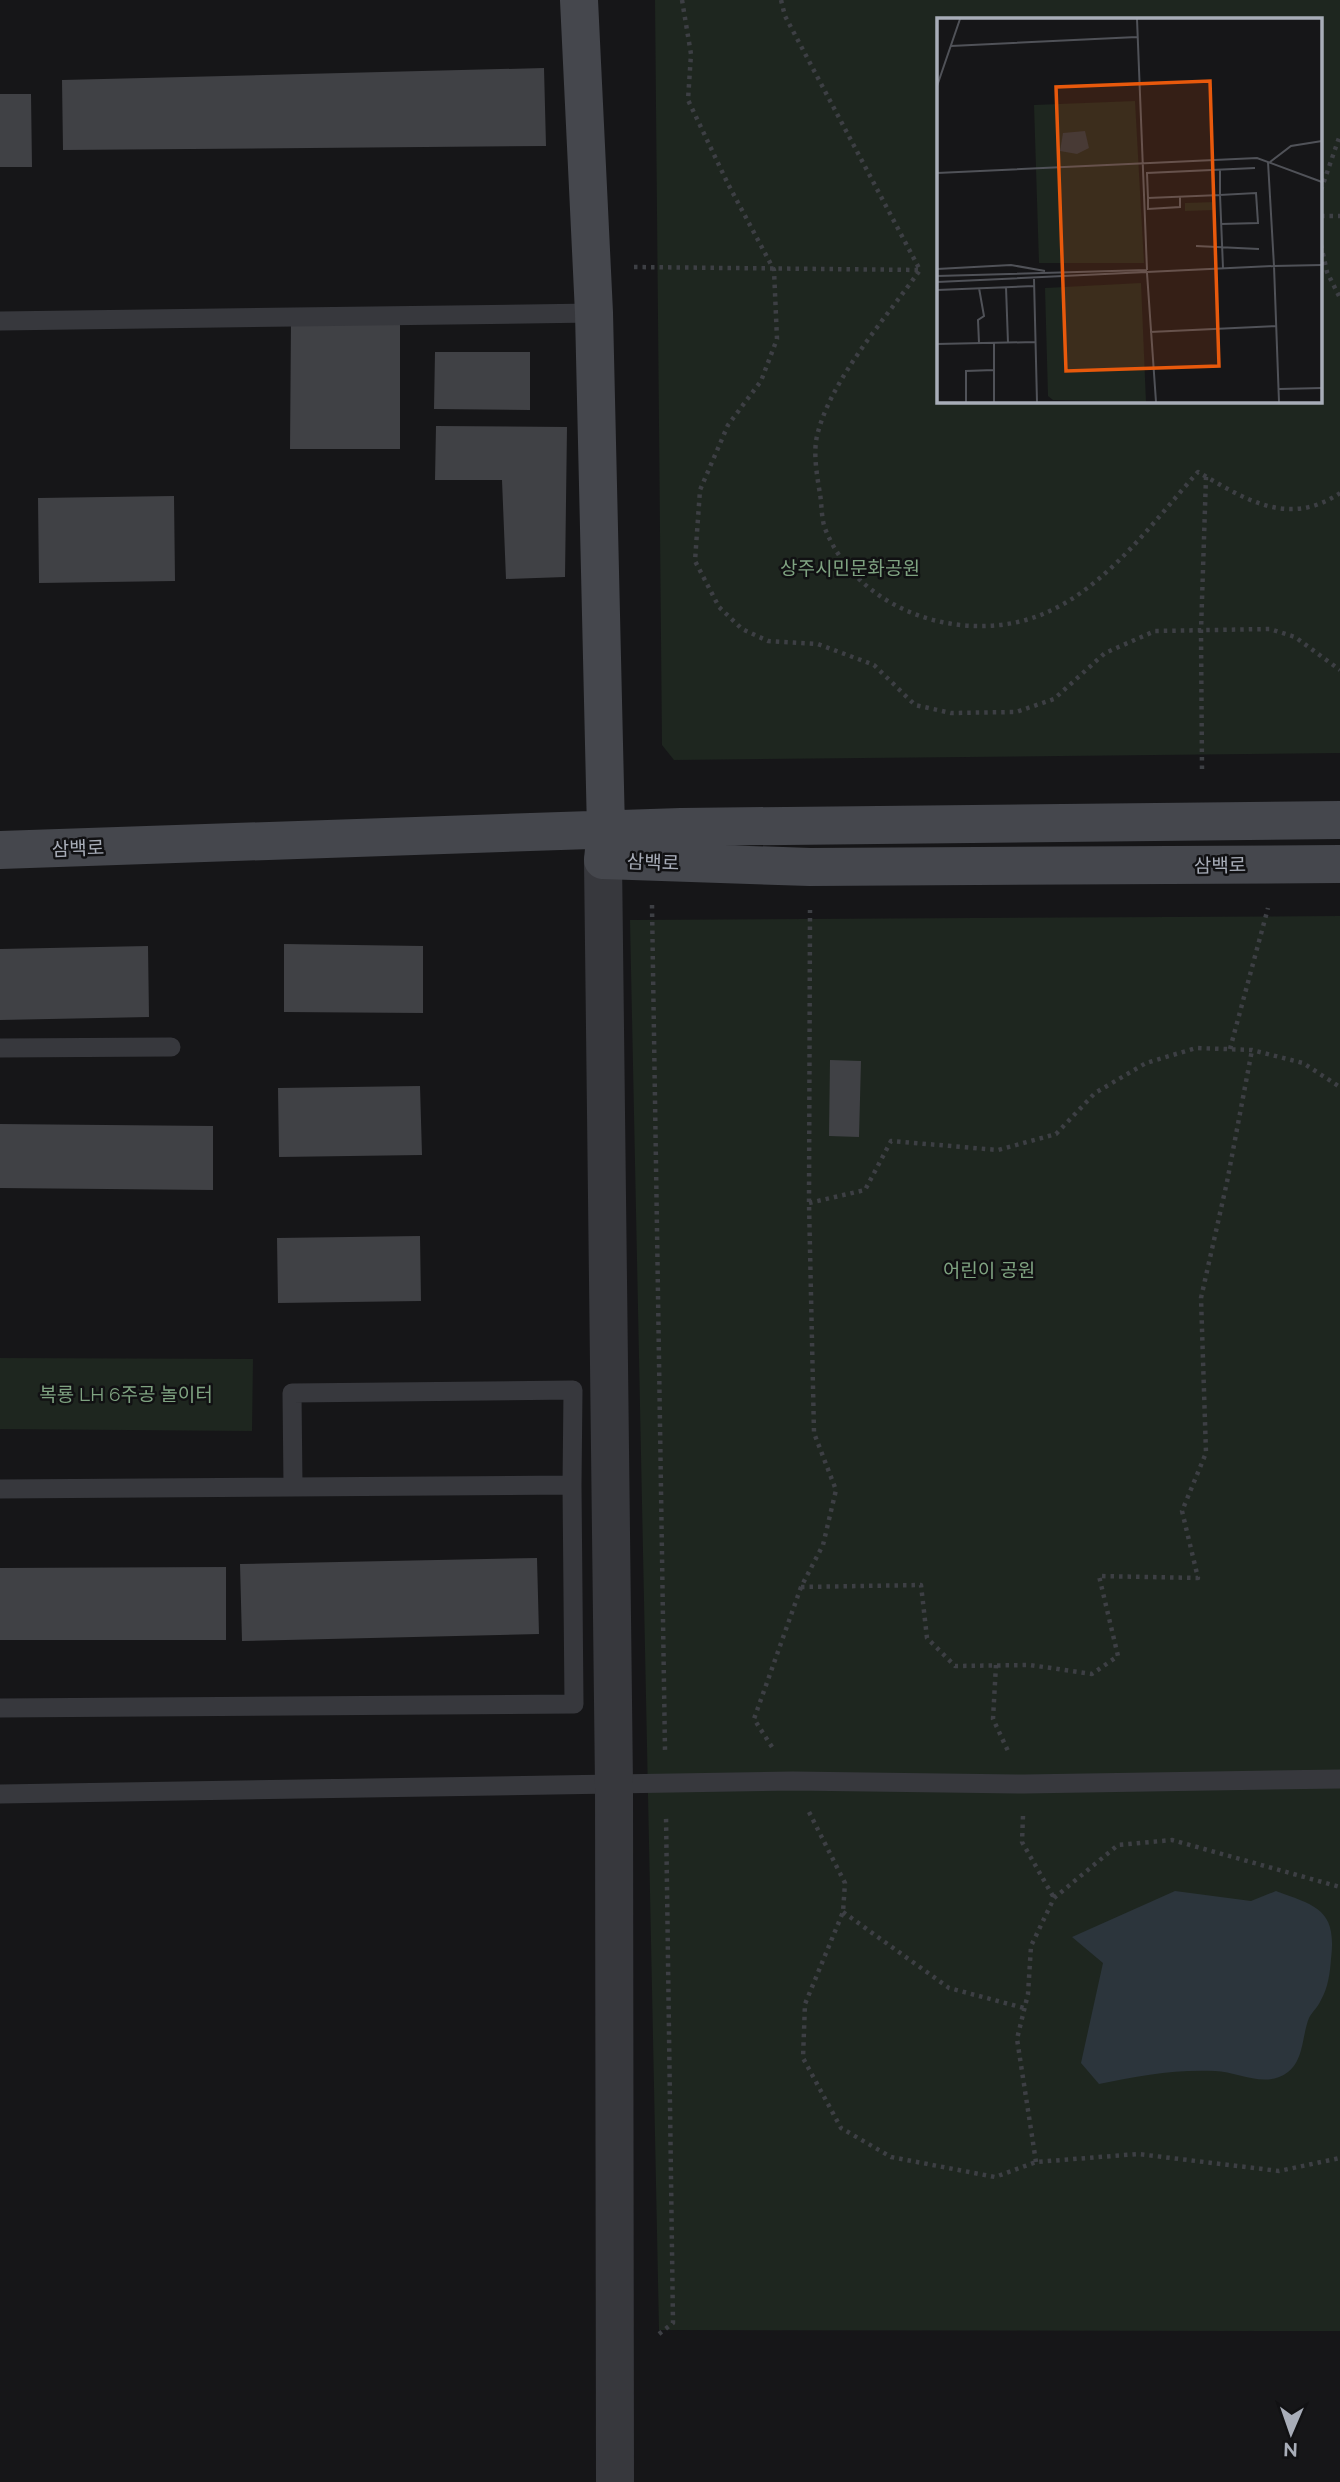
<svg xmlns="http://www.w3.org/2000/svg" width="1340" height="2482" font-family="Raleway,'Noto Sans KR',sans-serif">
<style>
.green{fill:#1e261f;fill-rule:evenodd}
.water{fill:#2c353c}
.building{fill:#404145}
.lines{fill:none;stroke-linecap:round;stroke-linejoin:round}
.path{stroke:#3d3f44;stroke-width:4.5;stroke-dasharray:3.5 5;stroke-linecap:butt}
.lane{stroke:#37383d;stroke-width:19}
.street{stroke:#37383d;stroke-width:38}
.secondary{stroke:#45474d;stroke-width:38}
.labels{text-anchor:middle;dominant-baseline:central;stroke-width:5;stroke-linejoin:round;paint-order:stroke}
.park-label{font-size:19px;fill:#7fa381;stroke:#111113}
.street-label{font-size:19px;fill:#a8adb8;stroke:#111113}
.inset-road{fill:none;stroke:#505258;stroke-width:2}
.view{fill:#e8590c;fill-opacity:0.15;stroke:#e8590c;stroke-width:3.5}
.inset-edge{fill:none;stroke:#a8adb8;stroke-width:3.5}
</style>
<rect width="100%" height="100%" fill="#161618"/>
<path class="green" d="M655 0H1340V753L674 760 662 745ZM1321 19V401H939V19Z
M1340 916V2331L659 2330 630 920Z
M0 1358 253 1359 252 1431 0 1429Z"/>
<path class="water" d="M1175 1891 1251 1901 1276 1891C1317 1906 1337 1910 1331 1959 1330 1973 1328 1988 1321 2000 1318 2007 1312 2012 1309 2018 1302 2035 1304 2060 1288 2072 1266 2089 1239 2072 1215 2071 1176 2069 1137 2076 1099 2084L1081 2063 1103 1963 1072 1937Z"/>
<path class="building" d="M544 68 546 146 63 150 62 80Z
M0 94H31L32 167H0Z
M291 319 400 320V449H290Z
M435 352H530V410L434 409Z
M436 426 567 427 565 577 506 579 502 480H435Z
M174 496 175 581 39 583 38 498Z
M284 944 423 946V1013L284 1012Z
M148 946 149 1017 0 1020V949Z
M830 1060 861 1061 859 1137 829 1136Z
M420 1086 422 1155 279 1157 278 1088Z
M0 1124 213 1126V1190L0 1188Z
M420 1236 421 1301 278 1303 277 1238Z
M537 1558 539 1634 242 1641 240 1564Z
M226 1567V1640H0V1568Z"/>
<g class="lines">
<path class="path" d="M682 0 691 54 688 100 728 184 774 270 777 339 761 381 728 425 700 490 695 561 719 607 742 629 768 641 818 644 874 665 915 705 951 713 1016 712 1054 699 1105 653 1155 631 1270 629 1295 637 1340 670
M781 0 785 16 920 270C886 318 830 380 817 436 813 453 817 476 820 494 822 505 821 520 826 531 857 605 946 640 1022 621 1097 602 1149 526 1198 472 1245 499 1288 528 1340 493
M1321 190 1340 135
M1321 216H1340
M1321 245 1327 272 1340 298
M634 267 920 270
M1202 769 1201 631 1206 477
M652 905 665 1750
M1230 1049 1268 908
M809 1203 865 1190 891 1141 998 1150 1056 1134 1095 1093 1146 1063 1196 1048 1252 1050 1303 1063 1340 1087
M801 1587 921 1585 927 1638 955 1666 1030 1665 1092 1674 1118 1656 1099 1576 1198 1578 1182 1511 1206 1453 1201 1298 1227 1182 1252 1050
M996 1665 993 1719 1008 1751
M772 1747 754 1719 801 1587 823 1545 836 1490 814 1433 809 1203 810 910
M809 1812 845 1883 843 1912 805 2004 803 2058 841 2128 891 2157 995 2177 1036 2162 1138 2154 1279 2171 1340 2158
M1023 1816 1022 1842 1054 1898
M843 1912 949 1988 1024 2008
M1036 2162 1017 2039 1028 1994 1031 1946 1054 1898 1118 1845 1172 1840 1340 1887
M659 2334 673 2323 666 1815"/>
<path class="lane" d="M0 321 594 313
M0 1048 171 1047
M293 1486 292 1393 573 1390 572 1485
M0 1489 572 1485 574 1704 0 1708
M0 1794 793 1781 1024 1784 1340 1779"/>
<path class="street" d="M603 860 614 1785 615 2482"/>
<path class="secondary" d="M579 0 594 313 606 830 603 860 810 867 1340 864
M0 850 681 827 1340 820"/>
</g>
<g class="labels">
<g class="park-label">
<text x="850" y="568">상주시민문화공원</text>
<text x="989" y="1270">어린이 공원</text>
<text x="126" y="1394">복룡 LH 6주공 놀이터</text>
</g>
<g class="street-label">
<text transform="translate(78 848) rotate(-2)">삼백로</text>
<text transform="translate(653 862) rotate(2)">삼백로</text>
<text transform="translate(1220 865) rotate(-1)">삼백로</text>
</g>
</g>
<g transform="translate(937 18)">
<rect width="385" height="385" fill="#161618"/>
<path d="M198 83 207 245H102L97 87ZM278 184V192L248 193V185ZM204 265 209 384 116 382 111 378 108 270Z" fill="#1e261f"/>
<path d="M148 113 152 130 140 136 123 133 126 115Z" fill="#2c353c"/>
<path class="inset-road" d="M200 1 210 252M14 28 200 19M0 68 23 1M333 144 354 128 385 123M283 152V177L319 175 321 205 284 206M0 155 320 140 385 164M211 180V191L243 189V178M259 228 322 231M286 250 283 177 211 180 210 155 318 150M0 251 74 247 108 253M210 255 219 384M0 258 210 252M97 261 100 384M0 264 337 248 331 144M69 269 71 325M42 270 47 298 41 302 42 325M0 272 97 268M213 314 340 308M57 325V384M342 371 385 370M0 384V326L98 324M29 384V353L57 352M342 384 337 248 385 247"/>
<path class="view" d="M273 63 282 348 129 353 119 69Z"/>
<rect width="385" height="385" class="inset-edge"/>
</g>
<g transform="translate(1291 2433) rotate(182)" stroke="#111113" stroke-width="5" paint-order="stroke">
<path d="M0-5L12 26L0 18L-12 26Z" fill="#a8adb8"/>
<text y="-10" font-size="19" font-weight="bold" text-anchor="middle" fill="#a8adb8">N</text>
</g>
</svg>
